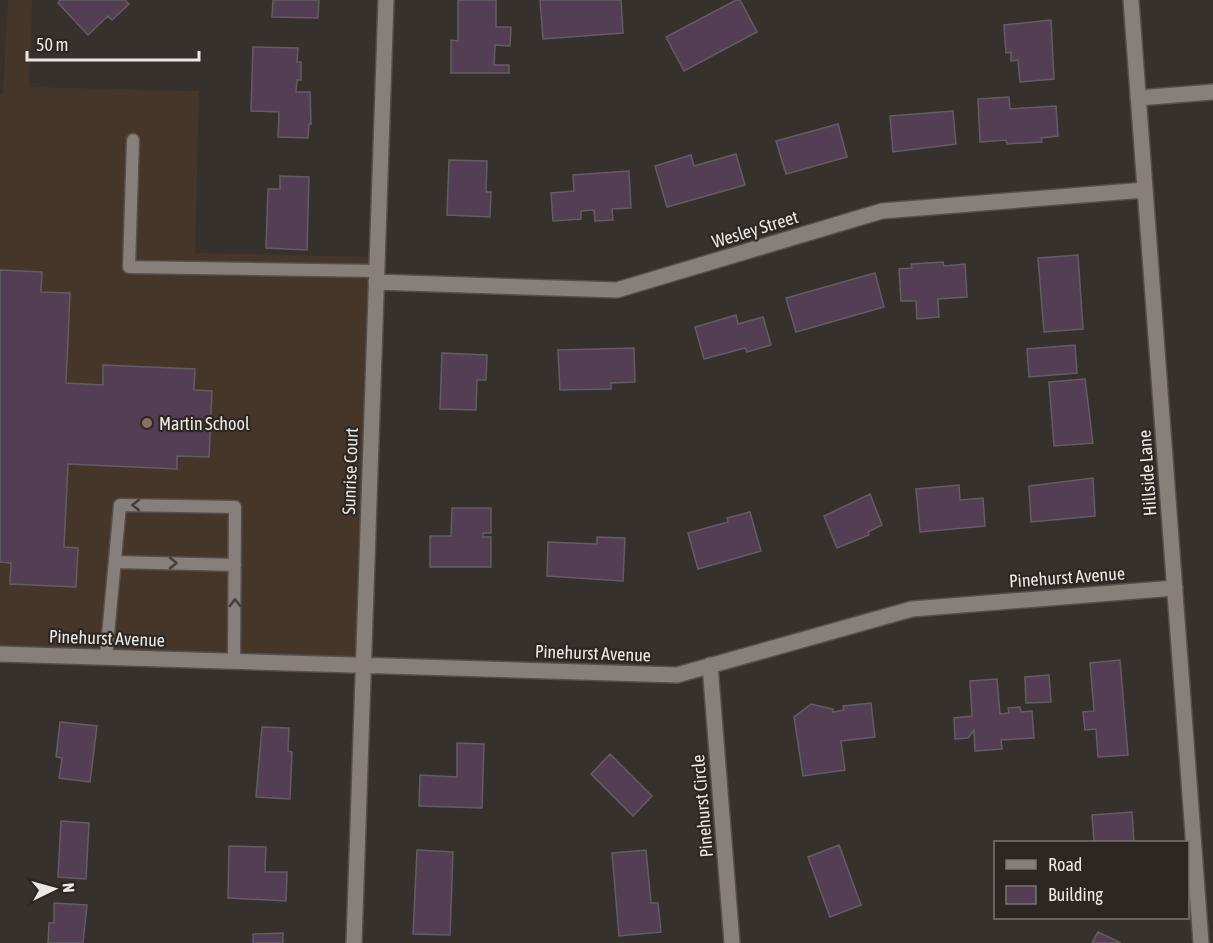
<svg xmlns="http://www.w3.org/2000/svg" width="1213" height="943" font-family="'Asap Condensed',sans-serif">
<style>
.education{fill:#46362a}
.building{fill:#543e53;stroke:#635d62;stroke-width:1.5}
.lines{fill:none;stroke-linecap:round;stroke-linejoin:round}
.lane-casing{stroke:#544f4b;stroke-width:15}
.street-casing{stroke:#544f4b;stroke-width:18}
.lane{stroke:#867f7a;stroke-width:12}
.street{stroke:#867f7a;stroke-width:15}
.oneway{stroke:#433d39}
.education-dot{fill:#8d6e63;stroke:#2d2723;stroke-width:2}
.labels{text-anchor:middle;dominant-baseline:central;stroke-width:4.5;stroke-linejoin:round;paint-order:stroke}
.street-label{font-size:18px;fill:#ece8e5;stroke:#2d2723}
.poi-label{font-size:18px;fill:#ece8e5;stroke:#2d2723;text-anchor:start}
</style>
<rect width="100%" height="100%" fill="#37312d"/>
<path class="education" d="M8 0H32L29 87 199 91 195 253 377 257 363 666 0 654V94H3Z"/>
<path class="building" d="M60 0H125L129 4 112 20 108 16 88 35 58 3Z
M273 0H319L318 18 272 17Z
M458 0H496V27H511L510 46 495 45 494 65H509V73H451V40L458 41Z
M540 0H621L623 33 543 39Z
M736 0H740L757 32 684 71 666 37Z
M1051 20 1054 79 1020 82 1018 60 1011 61V52L1006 53 1004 25Z
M253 47 298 48 297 62H301V80H297L296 92H310L311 124H309L308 138 278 137 279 112 251 111Z
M1009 97 1010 109 1056 106 1058 136 1041 138 1042 142 1007 144 1006 140 980 142 978 99Z
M953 111 956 144 893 152 890 116Z
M838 124 847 157 786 174 776 141Z
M736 154 745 185 667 207 655 166 691 155 694 166Z
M449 160 487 161 486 192H491L490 217 447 215Z
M629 171 631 208 612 209 613 220 595 221 594 210 581 211V219L553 221 551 193 574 191 573 175Z
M280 176 309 177 307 250 266 248 268 189H280Z
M1078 255 1083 329 1044 332 1038 258Z
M943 262 944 266 965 264 967 297 938 299 939 317 917 319 916 301H901L899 269 912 268 911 264Z
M0 270 42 272 41 292 70 293 66 383 103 385V365L195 369 194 390 212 391 209 457 177 456V469L68 464 64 547 78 548 76 587 10 584 11 563 0 562Z
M875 273 884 307 796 332 786 298Z
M736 315 738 324 763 317 771 345 747 352 745 348 704 359 695 327Z
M1075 345 1077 373 1029 377 1027 349Z
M634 348 635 382 611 383V389L560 390 558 350Z
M442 353 487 355 486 380H477L476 410 440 409Z
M1085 379 1093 443 1054 446 1049 382Z
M1093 478 1095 516 1031 522 1029 486Z
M959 485 960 500 983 498 985 526 920 532 916 489Z
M870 494 882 525 868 532 869 535 837 548 824 516Z
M452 508H491V533H483V537H491V567H430V536H451Z
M750 512 761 551 698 569 688 533 728 522 727 518Z
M597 537 625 538 623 581 547 576 548 542 597 544Z
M1120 660 1128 755 1098 757 1096 729 1085 730 1083 712 1094 711 1090 663Z
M1049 675 1051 702 1026 703 1025 677Z
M997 679 1000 714 1009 713 1008 708 1020 707 1021 712 1032 711 1034 738 1001 740 1002 749 975 751 974 730 968 738 955 739 954 718 972 716 970 681Z
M871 703 875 737 841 741 845 770 803 776 794 717 811 704 833 709V712L844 710 843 706Z
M60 722 97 726 90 782 59 778 62 758 56 757Z
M262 727 289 728 288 751 292 752 290 799 256 797Z
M457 743 484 744 482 808 419 806 420 775 457 777Z
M610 754 652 796 633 816 591 774Z
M1132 812 1134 842H1094L1092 815Z
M61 821 89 823 86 879 58 877Z
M839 845 861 905 830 917 808 857Z
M229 846 266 847 265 872H287L286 901 228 898Z
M417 850 453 852 450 935 413 934Z
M646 850 651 903H658L661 932 619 936 612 853Z
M54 903 87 905 83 943H48L49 923H54Z
M1098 932 1121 943H1092Z
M283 933V943H253V934Z"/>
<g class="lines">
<defs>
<path id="lane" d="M133 140 129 267 376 271
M115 562 235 565
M106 657 120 505 235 507 234 661"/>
<path id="street" d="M1131 0 1201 943
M1138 98 1213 92
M376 282 617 290 882 211 1145 190
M0 654 677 675 912 609 1175 588
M710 665 732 943
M354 943 386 0"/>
</defs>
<use href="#lane" class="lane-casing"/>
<use href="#street" class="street-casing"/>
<use href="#lane" class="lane"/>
<use href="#street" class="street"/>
</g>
<defs><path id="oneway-chevron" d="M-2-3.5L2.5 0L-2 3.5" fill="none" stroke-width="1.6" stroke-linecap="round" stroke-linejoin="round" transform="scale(1.5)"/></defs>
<g class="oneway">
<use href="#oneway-chevron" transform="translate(136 505) rotate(-179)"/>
<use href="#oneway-chevron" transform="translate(173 563) rotate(1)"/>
<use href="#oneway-chevron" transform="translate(235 603) rotate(-90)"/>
</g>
<circle class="education-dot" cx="147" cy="423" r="6"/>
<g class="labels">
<g class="street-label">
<text transform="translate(755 229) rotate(-17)">Wesley Street</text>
<text transform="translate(350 471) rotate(-88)">Sunrise Court</text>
<text transform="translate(1147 473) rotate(-94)">Hillside Lane</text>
<text transform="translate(1067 577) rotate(-4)">Pinehurst Avenue</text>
<text transform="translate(107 638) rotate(2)">Pinehurst Avenue</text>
<text transform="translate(593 653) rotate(2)">Pinehurst Avenue</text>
<text transform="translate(702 806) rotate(-95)">Pinehurst Circle</text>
</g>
<g class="poi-label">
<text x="159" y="423">Martin School</text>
</g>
</g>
<rect x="994" y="841" width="195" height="78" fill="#2d2723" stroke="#797471" stroke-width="1.5"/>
<rect x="1006" y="860" width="30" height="9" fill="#867f7a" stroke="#797471" stroke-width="1.5"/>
<text x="1048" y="871" font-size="18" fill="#ece8e5">Road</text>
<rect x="1006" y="886" width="30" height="18" fill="#543e53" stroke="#797471" stroke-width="1.5"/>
<text x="1048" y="901" font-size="18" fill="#ece8e5">Building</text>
<g transform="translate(54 889) rotate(85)" stroke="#2d2723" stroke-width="4.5" paint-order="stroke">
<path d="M0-4.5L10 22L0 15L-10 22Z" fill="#ece8e5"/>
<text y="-9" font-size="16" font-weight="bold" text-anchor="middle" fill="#ece8e5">N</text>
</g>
<path d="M27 51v9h172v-9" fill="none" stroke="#ece8e5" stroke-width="3"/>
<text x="36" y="51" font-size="18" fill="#ece8e5" stroke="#2d2723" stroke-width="4.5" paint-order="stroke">50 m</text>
</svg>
